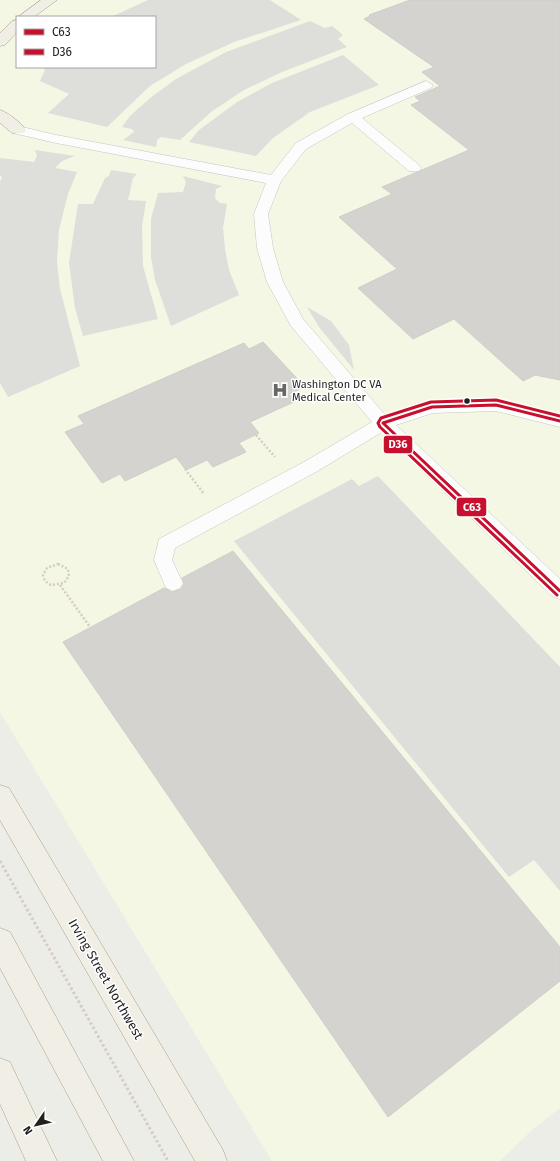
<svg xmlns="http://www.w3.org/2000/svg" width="560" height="1161" font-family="'Fira Sans',sans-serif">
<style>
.education{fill:#f4f7e3;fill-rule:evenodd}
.parking{fill:#dededb}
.building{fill:#d4d3cf;stroke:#d1cec9}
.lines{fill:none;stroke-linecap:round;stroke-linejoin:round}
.lane-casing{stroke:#c6c6c4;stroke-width:1}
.primary-casing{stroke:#a49e84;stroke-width:1}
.path-far1{stroke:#d7cbc6;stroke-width:2.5;stroke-dasharray:2 2;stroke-linecap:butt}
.path{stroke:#d7cbc6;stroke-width:3;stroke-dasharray:2.5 2.5;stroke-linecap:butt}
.lane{fill:#fcfcfc;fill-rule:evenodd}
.primary{fill:#f1eee5;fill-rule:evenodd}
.bus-1-casing{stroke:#fff;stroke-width:6}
.bus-2-casing{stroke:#fff;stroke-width:6}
.bus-1{stroke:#c8102e;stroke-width:3}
.bus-2{stroke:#c8102e;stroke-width:3}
.bus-dot{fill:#1f1f1f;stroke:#fff;stroke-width:1.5}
.labels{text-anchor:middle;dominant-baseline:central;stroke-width:3;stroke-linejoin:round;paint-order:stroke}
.poi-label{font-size:11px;fill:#1f1f1f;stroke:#fff;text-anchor:start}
.near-street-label{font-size:13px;fill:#1f1f1f;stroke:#fff}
.line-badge{stroke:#fff;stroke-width:1.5}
.badge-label{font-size:11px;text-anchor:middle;font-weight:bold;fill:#fff}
</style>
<rect width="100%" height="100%" fill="#edede8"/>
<path class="education" d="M0 0H560V1108L533 1129 500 1161H272L0 712ZM17 17H155V67H17Z"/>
<path class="parking" d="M148 0H270L301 20 234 42 186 64 150 86 107 127 48 113 69 94 40 81 45 70 42 67H155V17H111Z
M310 21 325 28 332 26 343 35 338 39 347 47 282 72 244 90 211 112 180 140 161 137 157 140 156 147 123 140 134 132 132 129 122 127 130 116 150 98 176 79 226 52Z
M343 55 379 85 310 112 273 138 256 156 189 142 199 130 237 102 272 83Z
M35 150 75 156 62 161 55 168 77 172 68 194 59 230 57 262 60 289 80 366 8 397 0 383V182L2 177 0 176V158L34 162 37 156Z
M111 170 137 174 133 178 128 200 146 201 142 226 143 266 158 319 83 336 75 308 69 263 78 204H93L105 178 109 176Z
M183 176 222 186 216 189 215 198 220 203 227 204 223 228 225 249 229 270 239 295 171 326 155 280 151 257V219L158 193 183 192 186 182Z
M307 307 331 321 349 345 354 370 319 327Z
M378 476 560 667V891L534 860 509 877 234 541 352 479 359 486Z"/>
<path class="building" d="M410 0H560V380L535 375 523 381 454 319 413 339 358 288 397 269 339 217 392 194 382 187 469 150 411 105 420 101 415 97 440 86 422 72 434 67 364 19 370 16 369 15Z
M263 342 305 387 289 394 296 401 250 422 259 433 239 443 246 452 213 467 207 460 186 470 176 457 125 481 120 474 102 483 65 432 84 424 78 416 244 343 249 349Z
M233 551 560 947V981L388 1117 63 642 164 588 172 592 181 589 184 584 182 578Z"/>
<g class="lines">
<defs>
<path id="lane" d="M426 81 433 85 431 88 362 118 419 165 421 168 419 171H409L352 123 306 149 281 181 268 214 273 248 283 282 303 319 386 416 432 401 496 399 560 415V427L496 411 433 413 396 425 560 579V599L553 597 382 432 316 472 175 548 172 560 183 583 180 588 173 591 166 588 154 560 159 539 304 462 372 422 291 326 267 282 257 248 254 214 266 183 56 143 13 133 11 130 13 127 18 126 56 135 271 175 296 143 348 114Z"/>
<path id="primary" d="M41 0H57L34 17H18Z
M17 20V32L5 45 0 46V33L12 21Z
M0 110C9 113 20 122 26 130L24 133H12L0 123Z
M0 785 9 788 223 1150 227 1161H195L0 820Z
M0 928 10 932 134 1161H103L0 968Z
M0 1058 10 1062 57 1161H26L0 1104Z"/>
</defs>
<use href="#lane" class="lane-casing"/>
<use href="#primary" class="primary-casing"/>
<path class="path-far1" d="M256 435 275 457
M185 469 204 494
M58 564 68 569 69 576 64 583 51 585 45 581 43 575 47 568Z
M60 585 90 627"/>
<path class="path" d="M0 861 168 1161"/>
<use href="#lane" class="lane"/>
<use href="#primary" class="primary"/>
<defs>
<path id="bus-1" d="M383 423 560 591
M383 423 432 407 496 405 560 421"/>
<path id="bus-2" d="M557 595 380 427 378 423 381 418 431 402 496 400 560 416"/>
</defs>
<use href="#bus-1" class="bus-1-casing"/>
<use href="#bus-2" class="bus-2-casing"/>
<use href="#bus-1" class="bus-1"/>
<use href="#bus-2" class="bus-2"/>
</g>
<defs>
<symbol id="hospital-bare" viewBox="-9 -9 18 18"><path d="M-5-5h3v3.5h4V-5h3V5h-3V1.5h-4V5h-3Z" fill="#676765" stroke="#fff" stroke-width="2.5" paint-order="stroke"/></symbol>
</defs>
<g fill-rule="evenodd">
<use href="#hospital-bare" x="269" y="379" width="22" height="22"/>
</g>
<circle class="bus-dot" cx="467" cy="401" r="3.5"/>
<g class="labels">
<g class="poi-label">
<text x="292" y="384">Washington DC VA<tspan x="292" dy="13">Medical Center</tspan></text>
</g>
<g class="near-street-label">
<text transform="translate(106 979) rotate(60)">Irving Street Northwest</text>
</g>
</g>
<g class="line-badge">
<rect x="383" y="435" width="30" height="19" rx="4" fill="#c8102e"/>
<rect x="456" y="497" width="31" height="20" rx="4" fill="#c8102e"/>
</g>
<g class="badge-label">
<text x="398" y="448">D36</text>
<text x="472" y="511">C63</text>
</g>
<rect x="16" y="16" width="140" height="52" fill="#ffffff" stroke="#a5a5a5"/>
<rect x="24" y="29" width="20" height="6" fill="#c8102e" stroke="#a5a5a5"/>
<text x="52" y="36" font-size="12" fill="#1f1f1f">C63</text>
<rect x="24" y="49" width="20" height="6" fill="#c8102e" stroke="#a5a5a5"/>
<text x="52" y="56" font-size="12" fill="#1f1f1f">D36</text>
<g transform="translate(36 1125) rotate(236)" stroke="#ffffff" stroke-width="3" paint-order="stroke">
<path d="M0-3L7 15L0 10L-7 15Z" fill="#1f1f1f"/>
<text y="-6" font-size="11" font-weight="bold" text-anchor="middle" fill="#1f1f1f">N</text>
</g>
</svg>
